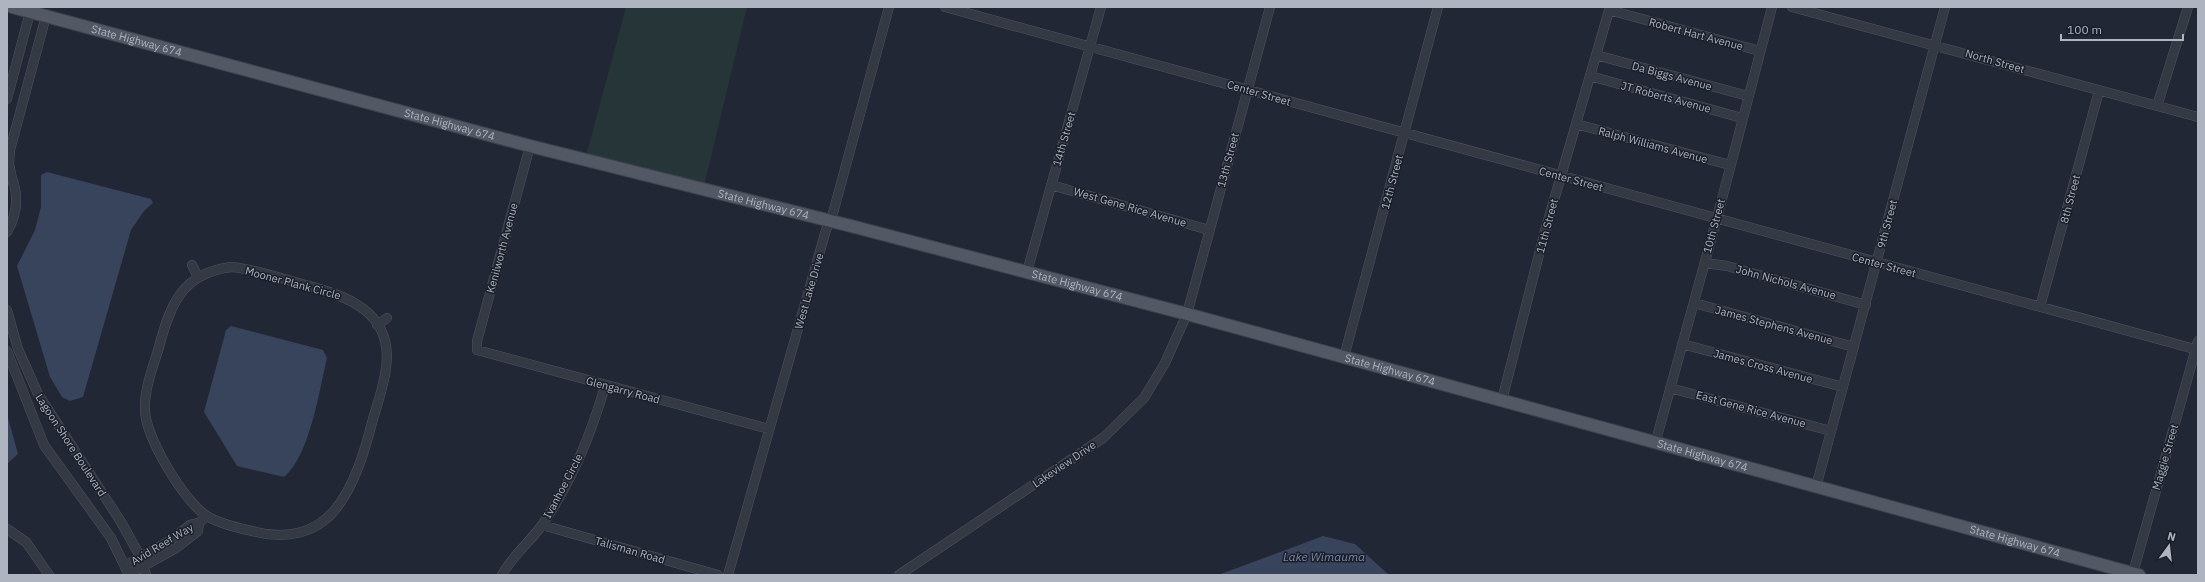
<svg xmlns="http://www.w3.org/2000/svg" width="2205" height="582" font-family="'IBM Plex Sans',sans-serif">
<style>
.green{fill:#263538}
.water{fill:#38435c}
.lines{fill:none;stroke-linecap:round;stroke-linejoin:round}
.minor-casing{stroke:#4f545f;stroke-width:10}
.major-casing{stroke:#3e424e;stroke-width:14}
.minor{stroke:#343944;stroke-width:9}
.major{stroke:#525864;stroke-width:12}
.labels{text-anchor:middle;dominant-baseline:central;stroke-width:3;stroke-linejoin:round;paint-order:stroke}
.street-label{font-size:11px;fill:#afb4c1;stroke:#1a1e29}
.water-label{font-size:12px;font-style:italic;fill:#7a87a7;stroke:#1a1e29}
</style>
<rect width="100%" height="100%" fill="#212734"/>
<path class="green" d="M626 7H747L704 186 586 156Z"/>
<path class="water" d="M47 172 151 199 153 203 144 211 131 230 83 397 70 401 62 397 50 377 17 266 35 230 41 207V175Z
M231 326 323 350 327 358C319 391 310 455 284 477L237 466 204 412 226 330Z
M7 414 18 454 7 464Z
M1323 536 1355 544 1389 575H1218Z"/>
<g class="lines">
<defs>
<path id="minor" d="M945 7 2198 350
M1792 7 2198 117
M1609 10 1760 51
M1596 55 1748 96
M1590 76 1742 118
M7 99 30 12
M2157 106 2188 7
M1576 124 1730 165
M530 146 477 341V350L769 429
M13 183 9 164 10 150 46 16
M1051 185 1209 230
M7 232C17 215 19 197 12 178
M1705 263 1727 266 1866 305
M192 265 198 277
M231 267C255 269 279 278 302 284 345 295 394 311 386 368 384 385 378 402 373 419 365 450 355 486 334 511 314 534 285 539 256 532 240 528 222 525 207 516 184 502 145 436 145 410 144 389 153 367 159 347 170 305 182 273 231 267Z
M1027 272 1101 7
M1694 303 1854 347
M2040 307 2099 91
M7 310 18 349 38 394 121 522 141 558 146 575
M377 325 387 318
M1682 344 1843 387
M7 351 44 445 111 538 129 575
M1344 357 1438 7
M1670 388 1831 431
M1502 400 1545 231 1610 7
M1655 444 1717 218 1772 7
M1816 487 1945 7
M542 525 718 575
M7 529 26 542 49 575
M126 565 171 540 190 525 199 523 206 516
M2133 573 2198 341
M129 574 176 548 198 531 199 523
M502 575C512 556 530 542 542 525 571 483 591 435 605 386
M728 575 826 230 833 213 889 7
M899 575 1103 438 1144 398 1165 363 1187 314 1270 7"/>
<g id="major">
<path id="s1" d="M12 7 530 146 855 227 1187 314 2139 575"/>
</g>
</defs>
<use href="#minor" class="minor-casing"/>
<use href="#major" class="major-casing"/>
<use href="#minor" class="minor"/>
<use href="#major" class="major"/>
</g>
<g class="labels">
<g class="street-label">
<text transform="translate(1696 34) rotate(15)">Robert Hart Avenue</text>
<text stroke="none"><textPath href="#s1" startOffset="129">State Highway 674</textPath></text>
<text transform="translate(1995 61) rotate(16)">North Street</text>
<text transform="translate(1672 76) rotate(15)">Da Biggs Avenue</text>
<text transform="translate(1259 93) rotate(16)">Center Street</text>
<text transform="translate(1666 97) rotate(15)">JT Roberts Avenue</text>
<text stroke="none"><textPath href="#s1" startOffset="453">State Highway 674</textPath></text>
<text transform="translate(1064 139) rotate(-74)">14th Street</text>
<text transform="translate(1653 145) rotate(15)">Ralph Williams Avenue</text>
<text transform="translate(1228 160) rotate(-75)">13th Street</text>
<text transform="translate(1571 179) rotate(15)">Center Street</text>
<text transform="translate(1392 182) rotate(-75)">12th Street</text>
<text transform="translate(2070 199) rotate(-75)">8th Street</text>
<text stroke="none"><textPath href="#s1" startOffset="777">State Highway 674</textPath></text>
<text transform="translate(1130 207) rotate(16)">West Gene Rice Avenue</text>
<text transform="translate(1887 224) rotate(-75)">9th Street</text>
<text transform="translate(1547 226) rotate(-75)">11th Street</text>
<text transform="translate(1714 226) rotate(-75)">10th Street</text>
<text transform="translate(502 248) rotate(-75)">Kenilworth Avenue</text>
<text transform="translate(1884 265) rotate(15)">Center Street</text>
<text transform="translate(1786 282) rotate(15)">John Nichols Avenue</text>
<text transform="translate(293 283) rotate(15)">Mooner Plank Circle</text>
<text stroke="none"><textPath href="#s1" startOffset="1101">State Highway 674</textPath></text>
<text transform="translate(809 291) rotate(-74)">West Lake Drive</text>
<text transform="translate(1774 325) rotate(15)">James Stephens Avenue</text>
<text transform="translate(1763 366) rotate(15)">James Cross Avenue</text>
<text stroke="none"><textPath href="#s1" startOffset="1425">State Highway 674</textPath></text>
<text transform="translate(623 390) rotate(15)">Glengarry Road</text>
<text transform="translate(1751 409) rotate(15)">East Gene Rice Avenue</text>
<text transform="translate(71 445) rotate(57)">Lagoon Shore Boulevard</text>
<text stroke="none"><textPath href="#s1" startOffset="1749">State Highway 674</textPath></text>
<text transform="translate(2165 457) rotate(-74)">Maggie Street</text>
<text transform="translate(1064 464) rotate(-34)">Lakeview Drive</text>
<text transform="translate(563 486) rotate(-62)">Ivanhoe Circle</text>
<text stroke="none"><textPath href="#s1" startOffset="2073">State Highway 674</textPath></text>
<text transform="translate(162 544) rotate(-31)">Avid Reef Way</text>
<text transform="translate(630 550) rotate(16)">Talisman Road</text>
</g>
<g class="water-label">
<text x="1324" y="556">Lake Wimauma</text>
</g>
</g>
<rect width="2205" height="582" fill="none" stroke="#afb4c1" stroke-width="16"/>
<g transform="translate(2169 546) rotate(15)" stroke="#1a1e29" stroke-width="3" paint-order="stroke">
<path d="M0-3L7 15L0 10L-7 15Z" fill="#afb4c1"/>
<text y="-6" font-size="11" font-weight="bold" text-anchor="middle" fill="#afb4c1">N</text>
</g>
<path d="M2061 34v6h122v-6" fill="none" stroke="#afb4c1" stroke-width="2"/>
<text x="2067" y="34" font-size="12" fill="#afb4c1" stroke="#1a1e29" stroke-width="3" paint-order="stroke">100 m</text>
</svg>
